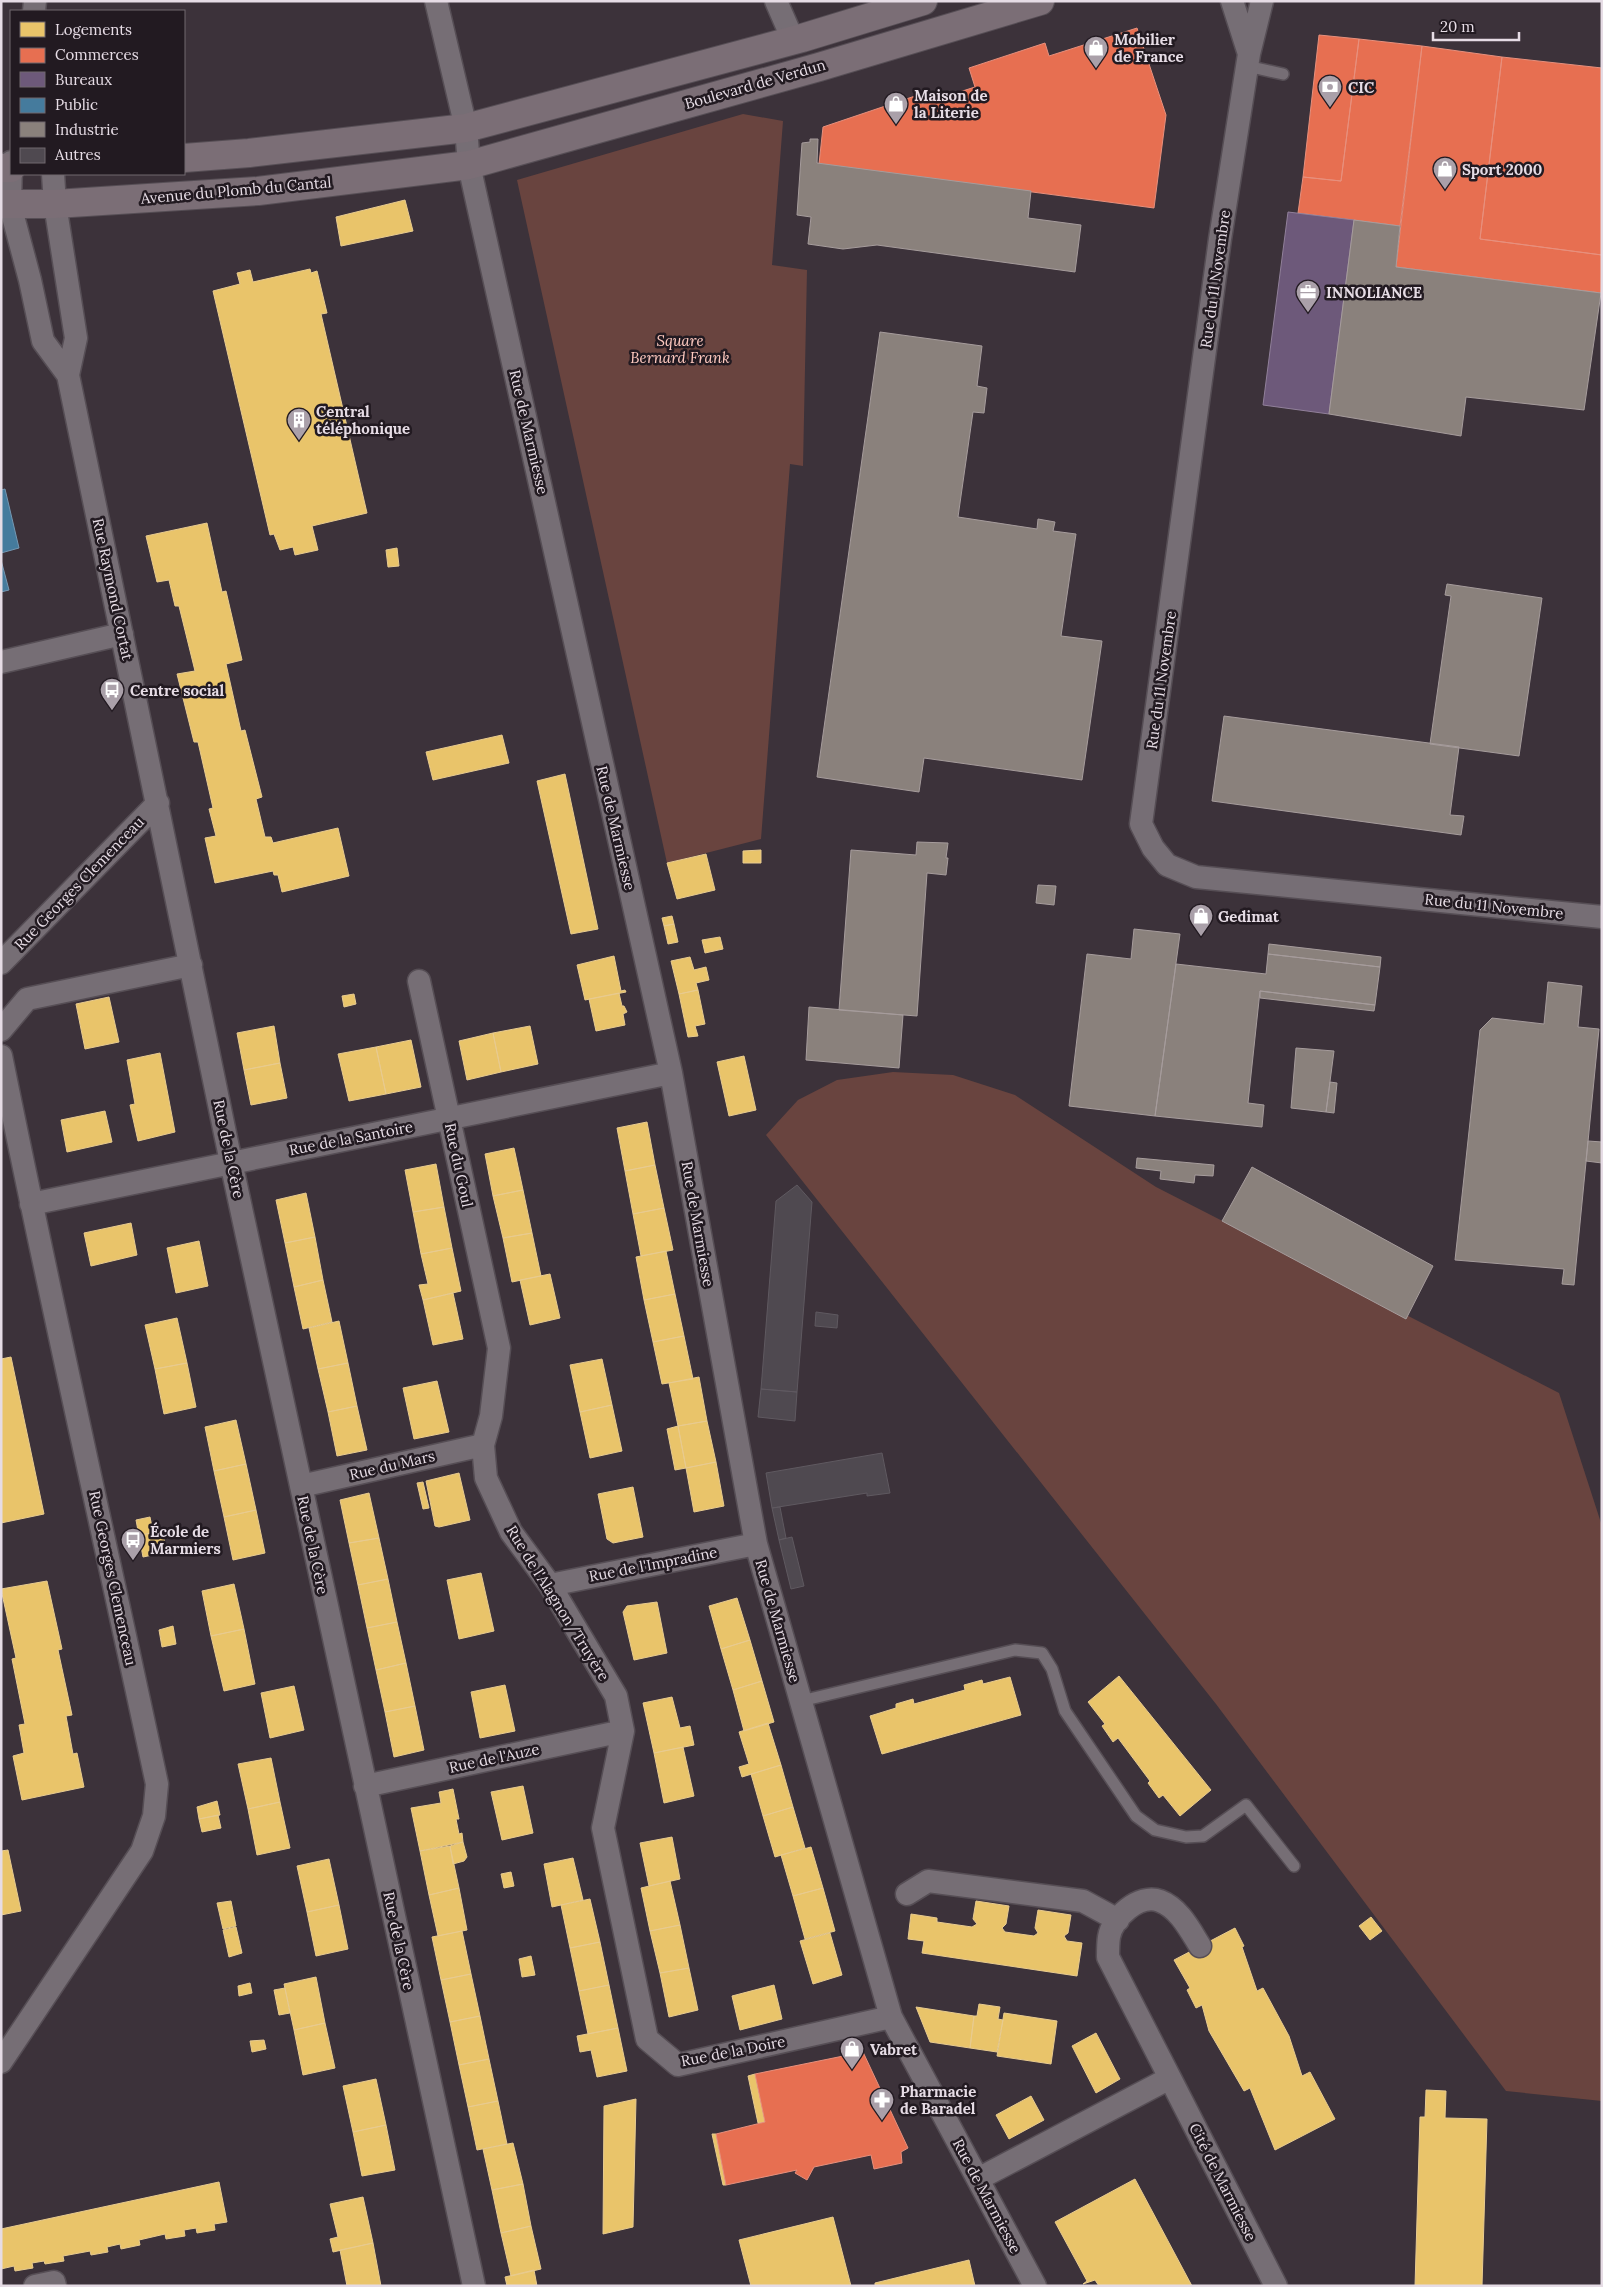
<svg xmlns="http://www.w3.org/2000/svg" width="1603" height="2287" font-family="Lora,serif">
<style>
.green{fill:#69443f}
.homes{fill:#e9c46a;stroke:#e8cb8f}
.shops{fill:#e76f51;stroke:#e7907d}
.offices{fill:#6d597a;stroke:#91809a}
.public{fill:#457b9d;stroke:#7598b3}
.industry{fill:#8a817c;stroke:#a69c9c}
.building{fill:#4f4950;stroke:#5f5960}
.lines{fill:none;stroke-linecap:round;stroke-linejoin:round}
.lane-casing{stroke:#564e55;stroke-width:14}
.street-casing{stroke:#564e55;stroke-width:25}
.primary-casing{stroke:#564e55;stroke-width:30}
.lane{stroke:#766e75;stroke-width:11}
.street{stroke:#766e75;stroke-width:22}
.primary{stroke:#7b6e76;stroke-width:28}
.labels{text-anchor:middle;dominant-baseline:central;stroke-width:5;stroke-linejoin:round;paint-order:stroke}
.poi-label{font-size:15px;font-weight:bold;fill:#e6dce5;stroke:#221a21;text-anchor:start}
.street-label{font-size:15px;fill:#e6dce5;stroke:#221a21}
.park-label{font-size:15px;font-style:italic;fill:#ffcac0;stroke:#221a21}
</style>
<rect width="100%" height="100%" fill="#3c323a"/>
<path class="green" d="M743 114 783 121 772 265 807 270 803 466 790 464 761 839 667 863 517 180Z
M893 1072 953 1075 1015 1095 1156 1187 1559 1393 1602 1526V2101L1506 2091 1216 1704 766 1135 798 1100 837 1080Z"/>
<path class="homes" d="M405 200 413 231 341 246 336 217Z
M310 269 311 273 317 271 327 313 321 314 367 513 312 526 318 550 295 555 293 547 280 550 274 534 270 535 213 291 240 284 237 273 250 270 253 282Z
M207 523 222 592 226 591 242 660 226 664 241 731 245 730 262 797 256 799 265 837H271L273 843 338 828 349 876 282 892 278 875H274L273 871 215 883 205 838 216 836 209 809 213 808 198 742H194L177 674 195 671 179 606H175L169 580 157 582 146 536Z
M397 548 399 566 388 567 386 550Z
M502 735 509 763 433 780 426 752Z
M565 774 598 929 571 934 537 781Z
M761 850V863H743V851Z
M706 854 715 890 677 899 667 863Z
M672 916 674 924 664 926 662 918Z
M674 924 678 942 668 944 664 926Z
M720 937 723 949 705 953 702 940Z
M614 956 621 991 625 990 626 992 585 1000 577 965Z
M690 957 694 970 706 967 709 980 696 983 698 990 679 994 671 961Z
M698 990 705 1024 695 1026 698 1036 688 1037 679 994Z
M619 993 622 1006H624L627 1012 623 1014 625 1025 596 1031 589 999Z
M354 994 356 1004 344 1007 342 996Z
M109 997 119 1042 85 1049 76 1004Z
M274 1026 280 1063 244 1070 237 1033Z
M530 1026 538 1064 501 1072 493 1033Z
M493 1033 501 1072 467 1080 459 1041Z
M411 1040 421 1087 386 1094 376 1047Z
M376 1047 386 1094 349 1101 338 1054Z
M160 1053 175 1132 138 1141 130 1105 135 1104 127 1060Z
M744 1056 756 1110 729 1116 717 1062Z
M280 1063 287 1098 251 1105 244 1070Z
M105 1111 112 1142 67 1152 61 1120Z
M647 1122 655 1165 625 1171 617 1128Z
M514 1148 523 1190 493 1196 485 1154Z
M436 1164 444 1207 413 1212 405 1170Z
M655 1165 664 1208 633 1214 625 1171Z
M523 1190 532 1233 503 1238 493 1196Z
M306 1193 315 1237 285 1243 276 1200Z
M444 1207 452 1248 421 1254 413 1212Z
M664 1208 673 1250 641 1256 633 1214Z
M131 1223 137 1255 91 1266 84 1233Z
M532 1233 541 1276 512 1282 503 1238Z
M315 1237 323 1280 294 1287 285 1243Z
M199 1241 208 1286 176 1293 167 1248Z
M452 1248 461 1291 423 1300 419 1285 428 1284 421 1254Z
M666 1251 675 1294 644 1300 636 1257Z
M550 1274 560 1318 530 1325 520 1280Z
M323 1280 332 1322 303 1329 294 1287Z
M453 1293 463 1339 433 1345 423 1300Z
M675 1294 684 1336 653 1342 644 1300Z
M177 1318 187 1363 155 1369 145 1325Z
M339 1321 348 1363 318 1369 309 1328Z
M684 1336 693 1379 662 1384 653 1342Z
M11 1357 44 1514 1 1523V1359Z
M602 1359 612 1405 580 1412 570 1365Z
M187 1363 196 1407 164 1414 155 1369Z
M348 1363 357 1406 328 1412 318 1369Z
M699 1377 707 1421 678 1426 669 1383Z
M437 1381 449 1432 414 1439 403 1388Z
M612 1405 622 1451 590 1458 580 1412Z
M357 1406 367 1450 337 1456 328 1412Z
M236 1420 246 1464 214 1471 205 1427Z
M707 1421 716 1462 686 1468 678 1426Z
M678 1426 686 1468 675 1470 667 1429Z
M716 1462 724 1506 694 1512 686 1468Z
M246 1464 256 1510 224 1517 214 1471Z
M459 1473 470 1520 439 1527 435 1526 426 1481Z
M423 1482 429 1508 423 1509 417 1483Z
M633 1487 643 1537 613 1543 607 1539 598 1494Z
M369 1493 379 1538 349 1543 340 1500Z
M256 1510 265 1553 233 1560 224 1517Z
M150 1517 153 1532 139 1536 136 1520Z
M162 1530 167 1552 143 1557 139 1536Z
M379 1538 388 1579 358 1585 349 1543Z
M481 1573 494 1631 459 1639 447 1580Z
M388 1579 397 1622 367 1628 358 1585Z
M47 1581 62 1649 58 1650 72 1715 66 1716 73 1754 77 1753 84 1787 22 1800 13 1756 24 1753 19 1725 25 1724 12 1659 16 1658 1 1589Z
M234 1584 244 1629 211 1636 202 1591Z
M737 1598 750 1640 721 1649 709 1606Z
M657 1602 667 1653 634 1660 623 1612 627 1606Z
M397 1622 406 1663 376 1670 367 1628Z
M173 1626 176 1644 162 1647 159 1630Z
M244 1629 255 1684 224 1691 211 1636Z
M750 1640 762 1681 733 1690 721 1649Z
M406 1663 415 1706 385 1712 376 1670Z
M1119 1676 1211 1790 1180 1816 1163 1795 1159 1798 1148 1783 1150 1781 1118 1738 1113 1742 1102 1726 1105 1724 1088 1702Z
M1010 1677 1021 1715 882 1754 870 1716 896 1708V1704L913 1699 914 1704 965 1690 964 1685 982 1680 983 1684Z
M762 1681 774 1722 744 1731 733 1690Z
M505 1685 515 1731 480 1738 471 1692Z
M294 1686 304 1730 270 1738 261 1693Z
M672 1697 680 1728 690 1726 694 1745 654 1753 643 1703Z
M415 1706 424 1750 394 1757 385 1712Z
M768 1723 781 1765 742 1777 739 1767 749 1764 739 1732Z
M683 1747 694 1796 664 1803 654 1753Z
M271 1758 280 1802 248 1809 238 1764Z
M781 1765 793 1807 763 1816 751 1774Z
M523 1786 533 1833 502 1840 491 1792Z
M453 1789 459 1819H456L459 1834 462 1833 463 1842 420 1851 411 1808 441 1803 439 1792Z
M217 1801 220 1815 199 1819 197 1807Z
M280 1802 290 1848 257 1855 248 1809Z
M793 1807 805 1848 775 1857 763 1816Z
M218 1815 221 1828 202 1832 199 1819Z
M672 1837 680 1879 649 1886 640 1843Z
M463 1842 467 1857 464 1861 453 1864 450 1846Z
M450 1846 459 1888 429 1895 420 1851Z
M811 1847 823 1888 793 1896 781 1855Z
M8 1850 21 1911 1 1915V1851Z
M573 1858 583 1900 552 1907 544 1864Z
M329 1859 339 1905 307 1912 297 1866Z
M511 1872 514 1886 504 1888 501 1874Z
M670 1881 680 1925 650 1931 641 1888Z
M459 1888 467 1930 438 1936 429 1895Z
M823 1888 835 1931 805 1939 793 1896Z
M590 1899 600 1942 570 1948 561 1905Z
M231 1901 236 1926 223 1929 217 1903Z
M976 1901 1009 1906 1006 1924 1002 1928 1005 1932 1034 1936 1038 1933 1035 1928 1038 1910 1071 1915 1068 1933 1064 1936 1067 1941 1082 1943 1077 1976 922 1953 924 1941 908 1939 911 1914 937 1918V1922L972 1927 977 1924 973 1919Z
M339 1905 348 1949 316 1956 307 1912Z
M1371 1917 1382 1931 1370 1940 1359 1926Z
M680 1925 689 1968 660 1973 650 1931Z
M236 1927 242 1953 229 1957 223 1930Z
M1235 1928 1244 1946 1242 1947 1257 1991 1263 1988 1289 2036 1302 2076 1310 2072 1335 2119 1275 2150 1250 2088 1244 2091 1209 2031 1202 2005 1196 2008 1187 1990 1190 1988 1174 1960Z
M462 1931 471 1974 441 1980 432 1937Z
M830 1933 842 1975 813 1984 800 1941Z
M600 1942 609 1985 579 1991 570 1948Z
M531 1956 535 1975 522 1977 519 1959Z
M689 1968 698 2010 669 2017 660 1973Z
M471 1974 480 2016 450 2022 441 1980Z
M316 1977 325 2023 294 2030 284 1984Z
M250 1983 252 1993 239 1996 238 1986Z
M609 1985 618 2028 588 2034 579 1991Z
M774 1985 782 2019 740 2030 732 1996Z
M285 1988 290 2013 279 2015 274 1990Z
M979 2004 1000 2007 998 2019 1003 2020 997 2052 970 2048 974 2016H977Z
M916 2007 974 2016 970 2048 930 2042Z
M1004 2013 1057 2021 1051 2064 997 2056Z
M480 2016 489 2059 459 2065 450 2022Z
M325 2023 335 2068 303 2075 294 2030Z
M618 2028 627 2071 597 2077 591 2050 580 2052 577 2036Z
M1096 2033 1120 2079 1096 2093 1072 2046Z
M264 2040 266 2049 252 2052 250 2041Z
M489 2059 498 2101 468 2107 459 2065Z
M755 2074 765 2122 758 2123 748 2076Z
M376 2079 386 2125 353 2132 343 2086Z
M1426 2090 1446 2091 1445 2118 1487 2119 1482 2286H1415L1420 2117H1425Z
M1031 2096 1044 2120 1009 2139 996 2115Z
M636 2099 633 2227 603 2234 604 2106Z
M498 2101 507 2144 477 2150 468 2107Z
M386 2125 395 2170 362 2176 353 2132Z
M712 2134H716L726 2185H723Z
M513 2143 523 2184 492 2190 483 2149Z
M1135 2179 1192 2286H1099L1095 2280 1083 2284 1087 2281 1055 2222Z
M219 2182 227 2222 214 2224 215 2230 197 2233 196 2228 184 2230 185 2236 166 2239 165 2234 139 2240 140 2245 121 2249 120 2244 107 2247 108 2252 91 2255 90 2251 63 2256 64 2261 45 2264 44 2261 32 2263 33 2268 15 2271 14 2266 1 2269V2229Z
M523 2184 531 2226 501 2233 492 2190Z
M363 2197 373 2243 333 2252 330 2239 338 2237 330 2204Z
M833 2217 851 2286H751L739 2240Z
M531 2226 541 2269 511 2276 501 2233Z
M373 2243 381 2286H347L340 2250Z
M969 2260 975 2286H875V2283Z
M534 2270 537 2286H507L505 2277Z"/>
<path class="shops" d="M1137 28 1166 115 1154 208 819 164 823 127 918 95 922 104 975 87 969 68 1045 43 1049 56Z
M1319 35 1359 39 1341 181 1303 177Z
M1359 39 1422 46 1400 226 1298 213 1303 177 1341 181Z
M1422 46 1502 57 1480 239 1602 255 1601 293 1396 267Z
M1502 57 1602 68V255L1480 239Z
M863 2052 908 2148 901 2152 902 2163 874 2169 871 2155 814 2167 807 2180 795 2173 797 2170 726 2185 716 2134 765 2122 755 2074Z"/>
<path class="offices" d="M1288 212 1354 220 1329 414 1263 405Z"/>
<path class="public" d="M5 489 19 548 1 553V490Z
M1 560 9 590 1 592Z"/>
<path class="industry" d="M810 139H818L817 163 1031 191 1028 218 1081 225 1075 272 877 245 843 249 808 244 811 217 797 215 802 143 810 142Z
M1354 220 1400 226 1396 267 1601 293 1584 410 1466 397 1461 436 1329 414Z
M880 332 982 346 977 386 987 388 984 413 973 412 958 517 1037 529 1038 519 1055 522 1053 531 1076 534 1061 636 1102 641 1082 780 924 758 919 792 817 777Z
M1447 584 1542 598 1519 756 1430 744 1451 596 1445 595Z
M1224 716 1459 747 1450 815 1464 816 1461 835 1212 801Z
M917 842 948 843 946 858H948L946 875 927 873 917 1016 839 1010 851 850 916 855Z
M1038 885 1056 886 1054 905 1036 903Z
M1134 929 1180 934 1155 1116 1069 1106 1087 954 1131 959Z
M1269 944 1381 957 1380 967 1268 954Z
M1268 954 1380 967 1375 1005 1260 991 1248 1103 1264 1105 1262 1127 1155 1116 1176 964 1266 974Z
M1548 982 1582 986 1578 1027 1599 1029 1574 1285 1562 1284 1564 1269 1455 1260 1480 1030 1492 1018 1544 1024Z
M1260 991 1375 1005 1374 1011 1260 998Z
M809 1007 903 1015 899 1068 806 1060Z
M1296 1048 1334 1051 1326 1112 1291 1108Z
M1330 1082 1337 1083 1334 1113 1326 1112Z
M1588 1141 1602 1142V1163L1586 1161Z
M1137 1158 1214 1165 1213 1176 1195 1175 1194 1183 1160 1179 1161 1171 1136 1168Z
M1252 1167 1433 1266 1406 1319 1222 1221Z"/>
<path class="building" d="M797 1185 812 1202 797 1392 761 1389 776 1201Z
M816 1312 838 1315 837 1328 815 1326Z
M761 1389 797 1392 795 1421 758 1417Z
M882 1453 890 1493 867 1496V1493L772 1508 766 1473Z
M780 1507 786 1538 779 1540 772 1508Z
M792 1537 804 1586 791 1589 779 1540Z"/>
<g class="lines">
<defs>
<path id="lane" d="M1247 66 1283 74
M801 1701 1015 1650 1042 1653 1052 1669 1065 1711 1136 1816 1155 1830 1186 1837 1203 1836 1246 1805 1294 1866"/>
<path id="street" d="M436 1 466 128 469 165 671 1073 756 1544 891 2017 1035 2286
M776 1 793 40
M1232 1 1249 54
M1262 1 1249 54 1220 239 1141 824 1153 848 1167 865 1196 877 1602 917
M34 11 35 1
M11 162 10 205 30 280 43 341 68 375 231 1162 474 2286
M53 174 55 204 76 338 68 375
M1 662 122 634
M1 963 158 803
M419 981 499 1348 491 1416 483 1445 486 1478 511 1532 550 1585 616 1696 623 1731 603 1828 647 2039 678 2065 891 2017
M1 1030 27 999 191 965
M1 1056C50 1299 105 1541 157 1784L154 1816 142 1851 1 2062
M31 1204 671 1073
M301 1486 483 1445
M550 1585 756 1544
M365 1786 623 1731
M907 1894 928 1881 1083 1901 1118 1920
M1170 2078 1276 2286
M978 2179 1170 2078 1108 1957C1108 1950 1108 1943 1109 1937 1112 1918 1139 1893 1160 1901 1179 1908 1190 1930 1200 1946
M35 2286 54 2282 55 2286"/>
<path id="primary" d="M184 158 249 153 466 128 802 38 923 1
M1 168H11
M1 204H55L258 191 469 165 819 67 1040 1"/>
</defs>
<use href="#lane" class="lane-casing"/>
<use href="#street" class="street-casing"/>
<use href="#primary" class="primary-casing"/>
<use href="#lane" class="lane"/>
<use href="#street" class="street"/>
<use href="#primary" class="primary"/>
</g>
<defs>
<symbol id="shop-pin" viewBox="-11 -11 22 30"><path d="M0 17L-7.5 6A9.5 9.5 0 1 1 7.5 6Z" fill="#aaa0a9" stroke="#221a21"/><path d="M-5-2.5h2.3a2.7 3.5 0 0 1 5.4 0H5L5.5 6h-11ZM-1.5-2.5h3a1.5 2.3 0 0 0-3 0Z" fill="#fff"/></symbol>
<symbol id="bank-pin" viewBox="-11 -11 22 30"><path d="M0 17L-7.5 6A9.5 9.5 0 1 1 7.5 6Z" fill="#aaa0a9" stroke="#221a21"/><path d="M-6-4H6V4H-6ZM0-2.3a2.3 2.3 0 1 0 0 4.6a2.3 2.3 0 1 0 0-4.6Z" fill="#fff"/></symbol>
<symbol id="office-pin" viewBox="-11 -11 22 30"><path d="M0 17L-7.5 6A9.5 9.5 0 1 1 7.5 6Z" fill="#aaa0a9" stroke="#221a21"/><path d="M-6-3h4V-5.5h4V-3h4V5H-6ZM-1-4.5V-3h2v-1.5ZM-6 0V1H6V0Z" fill="#fff"/></symbol>
<symbol id="building-pin" viewBox="-11 -11 22 30"><path d="M0 17L-7.5 6A9.5 9.5 0 1 1 7.5 6Z" fill="#aaa0a9" stroke="#221a21"/><path d="M-4-6H4V6H1V3H-1V6H-4ZM-2.5-4.3h1.7v1.8h-1.7ZM.8-4.3h1.7v1.8H.8ZM-2.5-1h1.7V.8h-1.7ZM.8-1h1.7V.8H.8Z" fill="#fff"/></symbol>
<symbol id="bus-pin" viewBox="-11 -11 22 30"><path d="M0 17L-7.5 6A9.5 9.5 0 1 1 7.5 6Z" fill="#aaa0a9" stroke="#221a21"/><path d="M-5-6H5V4H4V6H2V4H-2V6H-4V4H-5ZM-3.5-4V0h7V-4ZM-3.5 1.2v1.5H-2V1.2ZM2 1.2v1.5H3.5V1.2Z" fill="#fff"/></symbol>
<symbol id="pharmacy-pin" viewBox="-11 -11 22 30"><path d="M0 17L-7.5 6A9.5 9.5 0 1 1 7.5 6Z" fill="#aaa0a9" stroke="#221a21"/><path d="M-2-6h4v4h4v4h-4v4h-4v-4h-4v-4h4Z" fill="#fff"/></symbol>
</defs>
<g fill-rule="evenodd">
<use href="#shop-pin" x="1082" y="34" width="28" height="38"/>
<use href="#bank-pin" x="1316" y="73" width="28" height="38"/>
<use href="#shop-pin" x="882" y="90" width="28" height="38"/>
<use href="#shop-pin" x="1431" y="155" width="28" height="38"/>
<use href="#office-pin" x="1294" y="278" width="28" height="38"/>
<use href="#building-pin" x="285" y="406" width="28" height="38"/>
<use href="#bus-pin" x="98" y="676" width="28" height="38"/>
<use href="#shop-pin" x="1187" y="902" width="28" height="38"/>
<use href="#bus-pin" x="119" y="1526" width="28" height="38"/>
<use href="#shop-pin" x="838" y="2035" width="28" height="38"/>
<use href="#pharmacy-pin" x="868" y="2086" width="28" height="38"/>
</g>
<g class="labels">
<g class="poi-label">
<text x="1114" y="39">Mobilier<tspan x="1114" dy="17">de France</tspan></text>
<text x="1348" y="87">CIC</text>
<text x="914" y="95">Maison de<tspan x="914" dy="17">la Literie</tspan></text>
<text x="1462" y="169">Sport 2000</text>
<text x="1326" y="292">INNOLIANCE</text>
<text x="316" y="411">Central<tspan x="316" dy="17">téléphonique</tspan></text>
<text x="130" y="690">Centre social</text>
<text x="1218" y="916">Gedimat</text>
<text x="150" y="1531">École de<tspan x="150" dy="17">Marmiers</tspan></text>
<text x="870" y="2049">Vabret</text>
<text x="900" y="2091">Pharmacie<tspan x="900" dy="17">de Baradel</tspan></text>
</g>
<g class="street-label">
<text transform="translate(755 84) rotate(-16)">Boulevard de Verdun</text>
<text transform="translate(236 190) rotate(-5)">Avenue du Plomb du Cantal</text>
<text transform="translate(1215 279) rotate(-82)">Rue du 11 Novembre</text>
<text transform="translate(529 432) rotate(77)">Rue de Marmiesse</text>
<text transform="translate(113 589) rotate(78)">Rue Raymond Cortat</text>
<text transform="translate(1161 680) rotate(-82)">Rue du 11 Novembre</text>
<text transform="translate(616 828) rotate(77)">Rue de Marmiesse</text>
<text transform="translate(79 883) rotate(-46)">Rue Georges Clemenceau</text>
<text transform="translate(1494 906) rotate(6)">Rue du 11 Novembre</text>
<text transform="translate(351 1138) rotate(-11)">Rue de la Santoire</text>
<text transform="translate(229 1149) rotate(78)">Rue de la Cère</text>
<text transform="translate(459 1165) rotate(78)">Rue du Goul</text>
<text transform="translate(698 1224) rotate(80)">Rue de Marmiesse</text>
<text transform="translate(392 1465) rotate(-13)">Rue du Mars</text>
<text transform="translate(313 1545) rotate(78)">Rue de la Cère</text>
<text transform="translate(653 1564) rotate(-11)">Rue de l'Impradine</text>
<text transform="translate(113 1578) rotate(78)">Rue Georges Clemenceau</text>
<text transform="translate(558 1603) rotate(58)">Rue de l'Alagnon/Truyère</text>
<text transform="translate(778 1621) rotate(74)">Rue de Marmiesse</text>
<text transform="translate(494 1758) rotate(-12)">Rue de l'Auze</text>
<text transform="translate(399 1941) rotate(78)">Rue de la Cère</text>
<text transform="translate(733 2051) rotate(-11)">Rue de la Doire</text>
<text transform="translate(1223 2182) rotate(63)">Cité de Marmiesse</text>
<text transform="translate(987 2196) rotate(62)">Rue de Marmiesse</text>
</g>
<g class="park-label">
<text x="680" y="340">Square<tspan x="680" dy="17">Bernard Frank</tspan></text>
</g>
</g>
<rect width="1603" height="2287" fill="none" stroke="#e6dce5" stroke-width="5"/>
<rect x="10" y="10" width="175" height="165" fill="#221a21" stroke="#70686f"/>
<rect x="20" y="22" width="25" height="15" fill="#e9c46a" stroke="#70686f"/>
<text x="55" y="35" font-size="15" fill="#e6dce5">Logements</text>
<rect x="20" y="48" width="25" height="15" fill="#e76f51" stroke="#70686f"/>
<text x="55" y="60" font-size="15" fill="#e6dce5">Commerces</text>
<rect x="20" y="72" width="25" height="15" fill="#6d597a" stroke="#70686f"/>
<text x="55" y="85" font-size="15" fill="#e6dce5">Bureaux</text>
<rect x="20" y="98" width="25" height="15" fill="#457b9d" stroke="#70686f"/>
<text x="55" y="110" font-size="15" fill="#e6dce5">Public</text>
<rect x="20" y="122" width="25" height="15" fill="#8a817c" stroke="#70686f"/>
<text x="55" y="135" font-size="15" fill="#e6dce5">Industrie</text>
<rect x="20" y="148" width="25" height="15" fill="#4f4950" stroke="#70686f"/>
<text x="55" y="160" font-size="15" fill="#e6dce5">Autres</text>
<path d="M1433 32v8h86v-8" fill="none" stroke="#e6dce5" stroke-width="2.5"/>
<text x="1440" y="32" font-size="15" fill="#e6dce5" stroke="#221a21" stroke-width="4" paint-order="stroke">20 m</text>
</svg>
